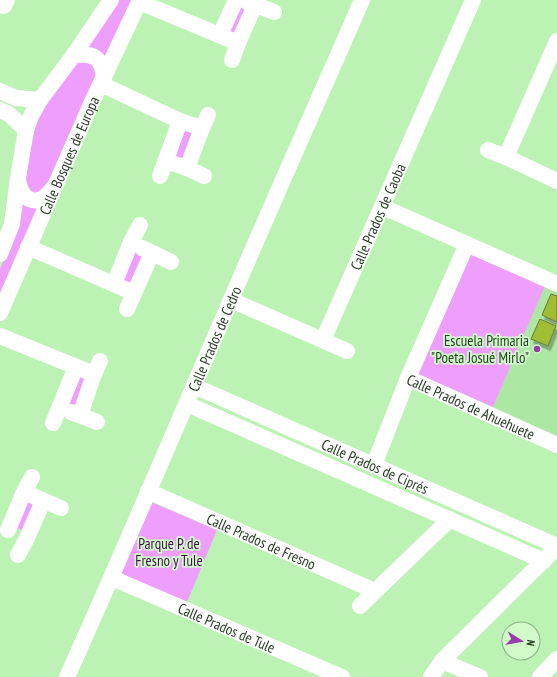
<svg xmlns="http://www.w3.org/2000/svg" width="557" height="677" font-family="'PT Sans Narrow',sans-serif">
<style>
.built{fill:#ade7a4}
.green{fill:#ee9efd}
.building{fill:#9fbe34;stroke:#687932;filter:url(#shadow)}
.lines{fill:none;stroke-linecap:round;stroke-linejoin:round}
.minor{stroke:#fff;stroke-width:16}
.poi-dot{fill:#973da7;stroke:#d1fcca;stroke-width:1.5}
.labels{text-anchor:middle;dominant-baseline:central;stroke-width:3.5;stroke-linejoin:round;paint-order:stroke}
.street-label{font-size:15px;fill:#293e26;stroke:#d1fcca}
.poi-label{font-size:15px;fill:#293e26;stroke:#d1fcca;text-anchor:end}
.park-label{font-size:15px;fill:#430d4c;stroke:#d1fcca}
</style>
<defs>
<filter id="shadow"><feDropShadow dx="2.5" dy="4.5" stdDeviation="0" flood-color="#0004"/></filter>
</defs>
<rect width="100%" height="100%" fill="#bcf2b4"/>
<path class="built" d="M545 286 557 291V436L493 407Z"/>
<path class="green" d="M117 0H137L107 66 85 48Z
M238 3 248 10 237 37 225 32Z
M86 59 93 64 97 75 90 95 43 194H33L23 181 37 120 48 101 76 62Z
M183 126 198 132 182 161 171 157Z
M20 201 44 206 0 301V269L11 243Z
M135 250 143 253 134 278 127 286 123 285 126 261Z
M475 253 545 286 493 407 419 375 418 369 469 254Z
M78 374 86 379 76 407H72L67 400Z
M26 496 38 502 26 532 14 527Z
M151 502 217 530 187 602 121 574Z"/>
<path class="building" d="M551 294 557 296V322L542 315Z
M540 319 556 326 548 346 531 339Z"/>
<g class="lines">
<g class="minor">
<path d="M246 1 274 12"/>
<path d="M140 2 238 43"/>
<path d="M4 6 7 0"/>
<path d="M220 35 236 0"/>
<path d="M73 56C93 52 102 57 104 78"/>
<path d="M232 60 238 43 255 5"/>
<path d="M101 84 180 121 202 128"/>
<path d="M0 91 16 98 40 100"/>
<path d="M0 110 9 114 26 130"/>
<path d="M488 150 506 157 557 181"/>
<path d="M506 157 557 41"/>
<path d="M166 161 187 168 204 176"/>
<path d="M187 168 202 128 208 115"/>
<path d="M160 176 180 121"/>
<path d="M18 180C19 184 20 189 22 192 23 195 26 197 29 199 40 204 46 196 53 188"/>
<path d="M383 207 557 284"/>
<path d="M28 247 134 293"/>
<path d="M142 248 171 262"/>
<path d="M0 254 12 224 18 178 26 130 31 116 40 100 73 56 111 0"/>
<path d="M114 284 131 242 140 225"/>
<path d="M231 300 347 351"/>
<path d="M127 309 152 253"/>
<path id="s1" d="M0 313 56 184 92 102 140 0"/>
<path d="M0 336 94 374"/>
<path id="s2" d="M323 340 473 0"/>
<path id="s3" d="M408 378 557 445"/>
<path id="s4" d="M194 386 557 546"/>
<path d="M187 404 544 561"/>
<path d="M71 412 97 422"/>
<path d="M80 415 94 374 100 361"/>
<path d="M53 423 76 367"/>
<path d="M374 465 408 378 467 244"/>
<path id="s5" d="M148 491 375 591"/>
<path d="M33 496 61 508"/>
<path d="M8 530 24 492 32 477"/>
<path d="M18 555 27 538 43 501"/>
<path id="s6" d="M112 578 342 677"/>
<path d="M360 606 450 519"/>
<path d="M442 661 480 677"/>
<path id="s7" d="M67 677C123 553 176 427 230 302 273 201 318 101 362 0"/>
<path d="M431 677 442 661 550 554"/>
<path d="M540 677 557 659"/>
</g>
</g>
<circle class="poi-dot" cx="537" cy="349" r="4"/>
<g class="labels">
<g class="street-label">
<text stroke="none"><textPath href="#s1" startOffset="172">Calle Bosques de Europa</textPath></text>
<text stroke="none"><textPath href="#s2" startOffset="135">Calle Prados de Caoba</textPath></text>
<text stroke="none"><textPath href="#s7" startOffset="369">Calle Prados de Cedro</textPath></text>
<text stroke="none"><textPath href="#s3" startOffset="69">Calle Prados de Ahuehuete</textPath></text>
<text stroke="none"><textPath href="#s4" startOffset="198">Calle Prados de Ciprés</textPath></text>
<text stroke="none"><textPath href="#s5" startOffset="124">Calle Prados de Fresno</textPath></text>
<text stroke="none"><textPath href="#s6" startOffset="125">Calle Prados de Tule</textPath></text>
</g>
<g class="poi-label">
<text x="529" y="340">Escuela Primaria<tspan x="529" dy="17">"Poeta Josué Mirlo"</tspan></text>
</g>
<g class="park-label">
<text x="169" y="543">Parque P. de<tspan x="169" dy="17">Fresno y Tule</tspan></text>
</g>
</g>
<g transform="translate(521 641) rotate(101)"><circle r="19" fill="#d1fcca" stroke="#8eb088"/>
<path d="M0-3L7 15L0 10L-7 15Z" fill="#973da7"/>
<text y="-6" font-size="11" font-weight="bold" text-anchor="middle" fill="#293e26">N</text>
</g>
</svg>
